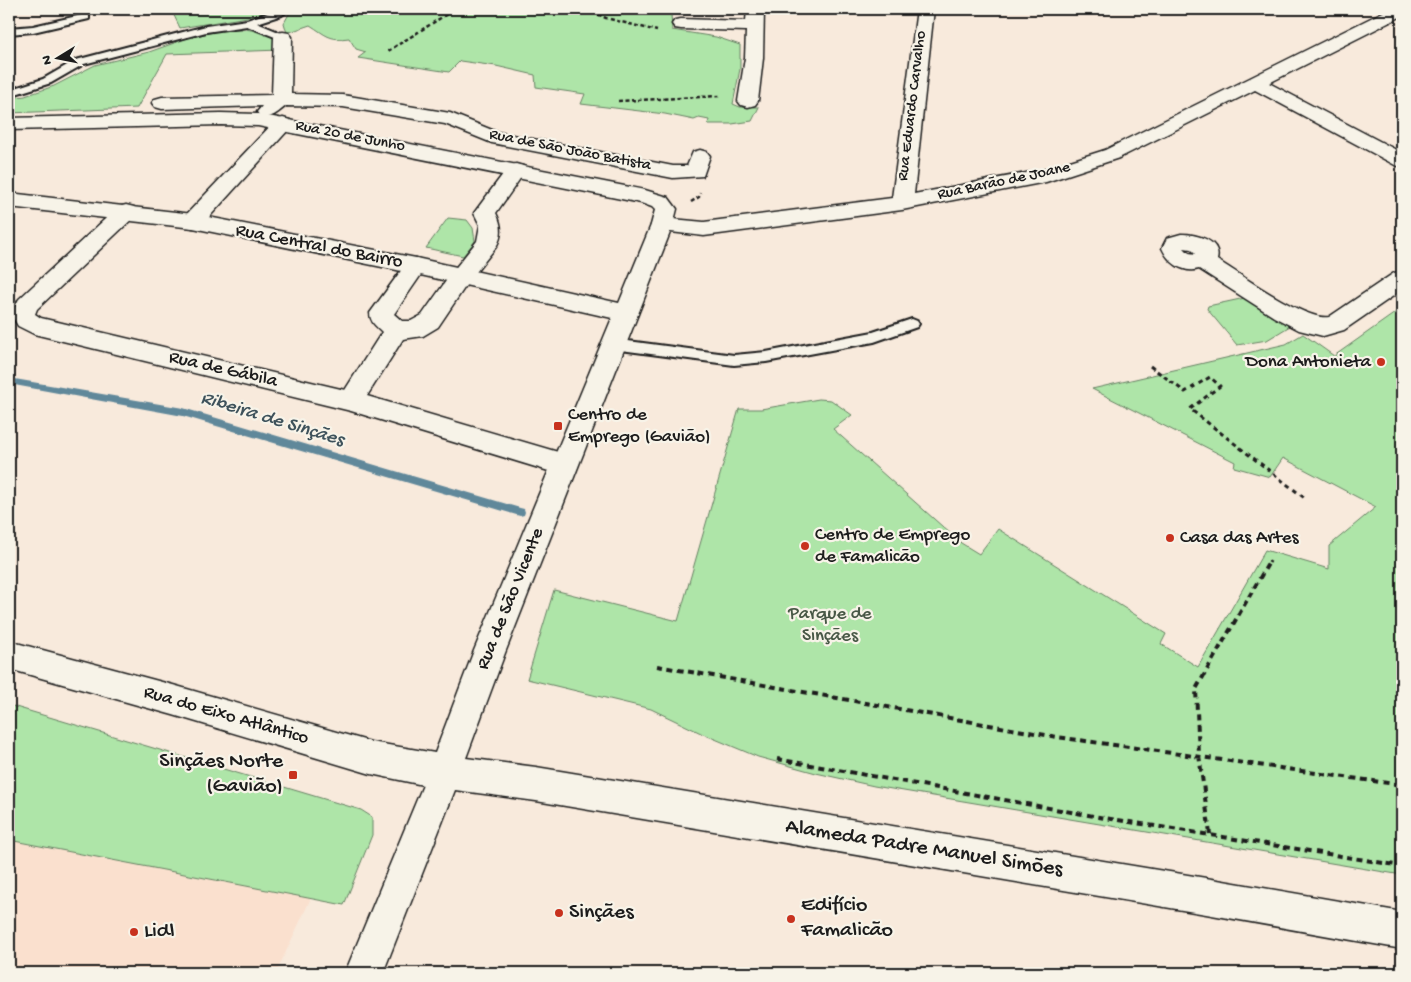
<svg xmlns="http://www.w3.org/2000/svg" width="1411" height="982" font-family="'Gochi Hand',sans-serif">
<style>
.built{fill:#fae0ce}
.green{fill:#aee5a8;stroke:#658062}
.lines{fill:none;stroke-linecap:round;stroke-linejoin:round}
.stream{fill:#60889a;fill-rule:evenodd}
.service-casing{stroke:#1c1c1c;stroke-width:4}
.minor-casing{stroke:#1c1c1c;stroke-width:3}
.tertiary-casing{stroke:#1c1c1c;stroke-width:3}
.path-far2{stroke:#1c1c1c;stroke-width:2.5;stroke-dasharray:4 2.5;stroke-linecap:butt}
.path-far1{stroke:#1c1c1c;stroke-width:3;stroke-dasharray:4.5 4;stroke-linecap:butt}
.path{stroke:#1c1c1c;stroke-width:4;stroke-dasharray:6 4.5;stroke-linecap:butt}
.service{fill:#f7f3e8;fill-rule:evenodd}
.minor{fill:#f7f3e8;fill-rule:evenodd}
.tertiary{fill:#f7f3e8;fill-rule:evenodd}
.poi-dot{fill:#c8321e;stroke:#f7f3e8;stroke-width:2}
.labels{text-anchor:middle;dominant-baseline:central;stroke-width:4.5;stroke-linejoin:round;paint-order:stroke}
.far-street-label{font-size:16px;fill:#1c1c1c;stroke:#f7f3e8}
.street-label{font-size:19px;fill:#1c1c1c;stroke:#f7f3e8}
.poi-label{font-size:19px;fill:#1c1c1c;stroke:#f7f3e8;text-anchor:start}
.park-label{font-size:19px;fill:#485846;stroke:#f7f3e8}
.water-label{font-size:20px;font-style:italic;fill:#3e525b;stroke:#f7f3e8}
.near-poi-label{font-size:22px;fill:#1c1c1c;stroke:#f7f3e8;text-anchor:start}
.near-street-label{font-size:22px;fill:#1c1c1c;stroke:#f7f3e8}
</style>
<rect width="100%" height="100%" fill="#f8eadc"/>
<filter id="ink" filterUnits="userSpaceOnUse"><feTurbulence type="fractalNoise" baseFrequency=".02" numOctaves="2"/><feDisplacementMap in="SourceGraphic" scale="10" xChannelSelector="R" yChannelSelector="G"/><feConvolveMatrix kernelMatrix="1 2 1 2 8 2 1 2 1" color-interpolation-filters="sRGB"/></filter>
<g filter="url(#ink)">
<path class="built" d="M9 840 311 898 276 973H9Z"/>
<path class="green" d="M171 9H275L266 14 180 28Z
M296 9H666V14H671L672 30 716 37 740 45V69L733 104 740 107H759L752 121 732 124H708L709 120 699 118 694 120 665 114 581 104 585 94 536 87 535 75 496 66 460 61 449 72 358 58 366 52 356 49 349 38C329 41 326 35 310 25L287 33 284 23 289 14Z
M227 29C246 29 262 29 278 39L281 50 167 54 137 108 9 113V98L25 96 54 86 95 65 149 52 191 37Z
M448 218 467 220 473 228 475 241 463 256 426 248Z
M1245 298 1254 302 1290 326 1267 340 1237 345 1207 309 1208 306Z
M1402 308V875L874 786 816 773 758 757 703 734 651 709 527 679 554 590 678 621 739 409H761L819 399 831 400 852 415 833 429 961 543 979 554 998 529 1166 634 1161 644 1198 667 1265 550 1329 569V546L1376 507 1283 458 1270 477 1234 467 1235 462 1092 389 1286 344 1303 334 1334 356Z
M9 705 361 810 372 817V835L344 905 9 840Z"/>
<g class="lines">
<path class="stream" d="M9 378 183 408 520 508 524 509 525 512 524 515 520 516 183 416 9 384Z"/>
<defs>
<path id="service" d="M9 9H17L9 13Z
M279 9H290L282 15 257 23 286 35V39H280L247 26 206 32 84 64 51 83 9 96V90L43 79 76 60 206 26 247 20Z
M86 14 89 15V19L33 32 9 34V28L33 26Z
M912 319 917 321 919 324 917 327 874 342 766 362 734 365 613 349 608 347 606 344 608 341 613 339 734 355 766 352 873 332Z"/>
<path id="minor" d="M747 9H764L763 58 758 101 755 105 748 107 741 105 738 101 745 58 746 31 681 29 675 28 672 24 675 20 681 19 746 21Z
M917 9H934L914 194 1042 170 1105 150 1389 9H1402V16L1269 83 1402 153V167L1395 165 1255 90 1119 158 1046 182 902 210 704 236 654 230 651 225 654 220 662 218 704 222 892 198Z
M283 32 289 33 292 37 291 94 343 95 450 113 497 132 673 166H687L693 152 700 150 707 152 710 156 703 176 673 178 492 143 445 124 343 107 286 106C277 113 272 119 260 116L257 112 262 106 162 109 155 107 152 103 155 99 162 97 272 95 274 37 277 33Z
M283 118 290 120 293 124 290 128 201 226 193 228 185 226 182 221 185 216 276 120Z
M516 164 523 166 526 170 496 213C502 225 503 235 496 247L469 281 438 327 423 336 403 339 367 396 575 457 578 465 575 473 565 476 351 411 34 334 18 326 11 314 19 299 118 207 126 205 134 207 137 212 134 217 37 309 35 314 41 318 345 390 382 332C376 326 370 322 370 313L408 261 416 258 424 261 427 266 394 314 402 321H411L422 315 453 271 477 241 480 225 474 213 509 166Z
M1181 234C1196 234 1222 240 1217 260 1239 273 1306 322 1329 317L1394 273 1402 271V290L1344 330 1323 336 1299 330 1274 317 1199 269C1183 274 1168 262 1162 248L1167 238ZM1184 248 1191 249 1196 254 1189 253Z"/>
<path id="tertiary" d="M221 113 258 114 645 190 668 197 677 209 673 225 505 653 466 758 536 767 1206 878 1402 912V949L1206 914 536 801 455 790 383 973H345L423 785 371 774 173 715 9 669V641L173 685 371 742 435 753 473 653 612 318 416 274 193 228 9 207V193L193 214 416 258 619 303 651 225 655 210 652 207 641 203 258 126 221 125 9 130V118Z"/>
</defs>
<use href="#service" class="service-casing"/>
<use href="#minor" class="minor-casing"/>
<use href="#tertiary" class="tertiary-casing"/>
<path class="path-far2" d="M586 9 606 18 657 31
M388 51 455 9
M618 101 720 96
M691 202 699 197 700 193"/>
<path class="path-far1" d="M1150 366 1185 392 1210 377 1220 386 1190 409 1306 499
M1269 563 1270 561"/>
<path class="path" d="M657 666 1057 737 1402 785
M777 759 1099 817 1402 866
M1210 834 1199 755 1196 689 1269 562"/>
<use href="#service" class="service"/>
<use href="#minor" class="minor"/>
<use href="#tertiary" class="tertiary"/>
</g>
</g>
<g class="poi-dot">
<circle cx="1381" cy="362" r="5"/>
<rect x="553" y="421" width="10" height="10" rx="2.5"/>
<circle cx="1170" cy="538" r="5"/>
<circle cx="805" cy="546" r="5"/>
<rect x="288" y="770" width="10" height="10" rx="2.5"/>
<circle cx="559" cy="913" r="5"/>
<circle cx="791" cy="919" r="5"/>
<circle cx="134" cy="932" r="5"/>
</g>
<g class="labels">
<g class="far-street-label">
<text transform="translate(913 106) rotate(-83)">Rua Eduardo Carvalho</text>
<text transform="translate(350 137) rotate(11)">Rua 20 de Junho</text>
<text transform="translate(570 151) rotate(11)">Rua de São João Batista</text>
<text transform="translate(1004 182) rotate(-12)">Rua Barão de Joane</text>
</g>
<g class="street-label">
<text transform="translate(319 247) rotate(11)">Rua Central do Bairro</text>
<text transform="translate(223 370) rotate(13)">Rua de Gábila</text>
<text transform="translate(511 599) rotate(-68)">Rua de São Vicente</text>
<text transform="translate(226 716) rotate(16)">Rua do Eixo Atlântico</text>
</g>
<g class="poi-label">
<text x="1371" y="362" text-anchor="end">Dona Antonieta</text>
<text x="568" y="415">Centro de<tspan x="568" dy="22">Emprego (Gavião)</tspan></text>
<text x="815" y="535">Centro de Emprego<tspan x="815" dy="22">de Famalicão</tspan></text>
<text x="1180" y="538">Casa das Artes</text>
</g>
<g class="park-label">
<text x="830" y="614">Parque de<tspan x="830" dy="22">Sinçães</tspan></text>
</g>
<g class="water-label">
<text transform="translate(272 420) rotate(17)">Ribeira de Sinçães</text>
</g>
<g class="near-poi-label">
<text x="283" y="762" text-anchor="end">Sinçães Norte<tspan x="283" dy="25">(Gavião)</tspan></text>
<text x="801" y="906">Edifício<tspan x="801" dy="25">Famalicão</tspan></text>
<text x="569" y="913">Sinçães</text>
<text x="144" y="932">Lidl</text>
</g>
<g class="near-street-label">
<text transform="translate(924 849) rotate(9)">Alameda Padre Manuel Simões</text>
</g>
</g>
<rect width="1411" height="982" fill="none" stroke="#f7f3e8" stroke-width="30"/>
<rect x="15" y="15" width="1381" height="952" fill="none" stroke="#1c1c1c" stroke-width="2" filter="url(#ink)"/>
<g transform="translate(58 58) rotate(260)" stroke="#f7f3e8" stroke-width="4" paint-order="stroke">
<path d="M0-4L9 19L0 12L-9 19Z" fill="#1c1c1c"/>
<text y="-8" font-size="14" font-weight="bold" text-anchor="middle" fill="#1c1c1c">N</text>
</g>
</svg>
